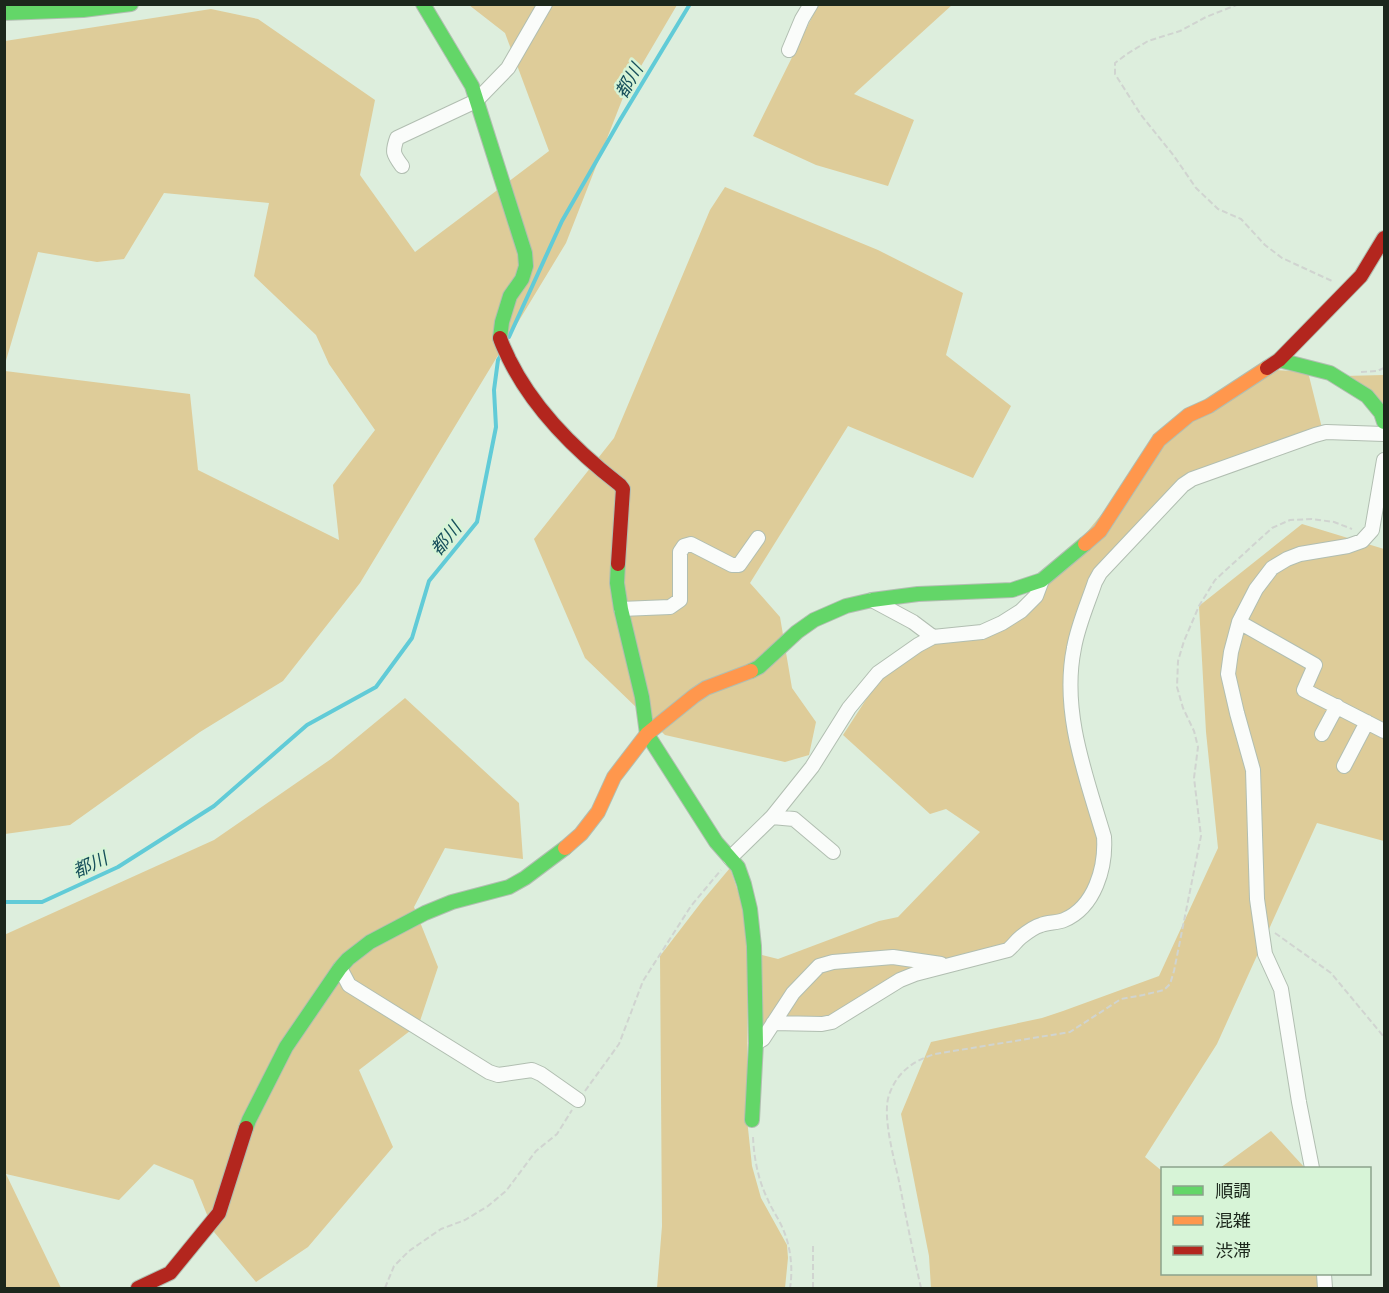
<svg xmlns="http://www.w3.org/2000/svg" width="1389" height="1293" font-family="Rubik,'Noto Sans JP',sans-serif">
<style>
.green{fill:#decc99}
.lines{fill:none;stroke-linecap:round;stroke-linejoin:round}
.stream{stroke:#61cbd7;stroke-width:4}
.street-casing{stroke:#b1beb1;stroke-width:16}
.fast-casing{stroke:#b1beb1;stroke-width:16}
.slow-casing{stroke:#b1beb1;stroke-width:16}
.jam-casing{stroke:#b1beb1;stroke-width:16}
.path{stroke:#d0d4d0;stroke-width:2;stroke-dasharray:6 3;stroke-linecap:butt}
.street{stroke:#fafcfa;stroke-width:14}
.fast{stroke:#63d668;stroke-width:14}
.slow{stroke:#ff974d;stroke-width:14}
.jam{stroke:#b3261e;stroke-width:14}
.labels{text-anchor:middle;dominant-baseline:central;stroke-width:5;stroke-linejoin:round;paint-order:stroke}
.water-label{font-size:18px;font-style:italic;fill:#17505b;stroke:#d7f4d7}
</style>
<rect width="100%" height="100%" fill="#ded"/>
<path class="green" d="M469 5H677L624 95 566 243 360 583 283 681 200 732 70 825 5 834V371L190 394 198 470 339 540 333 485 375 430 329 364 316 335 254 276 269 203 164 193 124 259 97 262 38 252 5 364V41L211 9 258 19 375 100 360 175 415 252 549 151 505 33Z
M818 5H952L854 94 914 120 888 186 816 165 753 136Z
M725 187 878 250 963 293 946 355 1011 406 973 478 848 426 750 583 780 617 792 688 816 722 809 755 785 762 665 735 585 658 534 539 614 438 710 210Z
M1275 370 1308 372 1322 428 1184 479 1097 573 1067 673 1101 842 1099 864 1081 902 1065 915 1008 946 952 962 826 1019 762 1032 758 954 778 959 879 921 898 917 980 832 946 809 930 814 843 735 882 675 908 656 939 641 999 630 1064 560 1165 437Z
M1384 375V411L1343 376Z
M1302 524 1384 549V841L1317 823 1217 1044 1145 1157 1162 1171V1274H1330L1327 1288H931L929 1256 901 1114 931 1042 1042 1018 1063 1011 1159 976 1218 848 1206 732 1199 606Z
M405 698 519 803 523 859 445 848 414 907 438 967 419 1024 359 1070 393 1147 308 1247 256 1282 214 1232 193 1180 154 1164 119 1200 6 1174 61 1288H5L4 935 214 840 331 759Z
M730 868 748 921 747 1119 752 1166 761 1198 787 1245 788 1258 785 1288H657L662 1226 660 956 703 900Z
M1271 1131 1305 1168H1220Z"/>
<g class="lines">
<path class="stream" d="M509 337 562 221 620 120 690 4
M4 902H42L118 867 214 806 307 725 376 687 412 638 429 581 477 522 496 427 494 390 498 360 501 355"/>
<defs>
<path id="street" d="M789 50 802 19 811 4
M402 166C393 154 392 152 397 138L476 101 508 68 545 4
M872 600 913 622 933 637
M621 609 670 607 680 600V552L684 546 691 544 732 565H739L758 538
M1239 622 1315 665 1304 690 1384 731
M1322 734 1337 706
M1344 766 1367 722
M772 817 794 819 833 852
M730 858 772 817 812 767 849 708 878 673 918 645 933 637 982 632 1002 623 1021 611 1036 596 1042 580
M340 968 349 985 489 1072 498 1075 532 1070 541 1074 578 1100
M773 1023 822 1024 832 1022 900 980 915 974 1008 950C1013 946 1016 941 1021 937 1026 933 1034 927 1041 925 1048 922 1057 923 1064 920 1095 907 1106 867 1104 837 1086 776 1061 712 1074 648 1078 625 1088 603 1095 582L1100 573 1183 485 1192 479 1315 435 1326 432 1384 434
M756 1043 763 1039 793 993 819 966 833 962 893 957 941 964
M1312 1168 1299 1102 1281 989 1265 954 1257 899 1253 770 1237 713 1228 674 1231 652 1239 622 1256 589 1272 568 1287 559 1300 554 1348 546 1362 541 1372 530 1384 460
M1324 1274 1325 1288"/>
<path id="fast" d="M423 4 472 86 525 253 526 266 522 279 510 296 502 322 500 338
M4 13 83 10 131 4
M1279 360 1330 373 1367 396 1381 413 1384 422
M618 564 617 583 621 609 642 697 647 734 716 842 738 867 744 884 750 909 754 946 756 1043 752 1120
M751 671 759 667 797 632 814 620 846 606 872 600 918 594 1012 590 1042 580 1085 544
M246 1128 249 1120 286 1047 340 968 348 959 370 942 425 913 452 902 509 887 525 878 565 848"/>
<path id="slow" d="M1085 544 1100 531 1159 440 1189 415 1209 406 1267 368
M565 848 581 834 598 812 614 777 647 734 694 696 706 688 751 671"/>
<path id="jam" d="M500 338C502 345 506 352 509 359 534 410 576 451 620 485L623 489 618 564
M1267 368 1279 360 1361 276 1384 238
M138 1288 170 1273 219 1213 246 1128"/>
</defs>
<use href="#street" class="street-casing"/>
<use href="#fast" class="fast-casing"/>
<use href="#slow" class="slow-casing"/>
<use href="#jam" class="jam-casing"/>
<path class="path" d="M1239 4 1206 17 1180 31 1148 41 1127 54 1115 63V74L1141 115 1174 156 1196 188 1218 209 1241 219 1265 245 1282 258 1332 281
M1361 372 1377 371 1384 368
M1275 933 1331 973 1384 1037
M585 1091 619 1044 643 981 691 906 721 870
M753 1137C754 1158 758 1180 768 1200 772 1210 779 1219 783 1229 791 1247 793 1270 790 1288
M385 1288 394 1266 409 1251 441 1229 465 1220 488 1206 506 1191 536 1151 557 1134 572 1110
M813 1288V1245
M921 1288C913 1253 906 1217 899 1181 894 1158 882 1116 889 1095 897 1072 913 1061 935 1054L1070 1032 1121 999 1143 995 1164 990 1170 984 1174 971 1201 836 1194 778 1198 747 1194 731 1183 708 1177 687 1178 661 1184 641 1199 606 1215 580 1272 528 1290 520 1312 519 1334 522 1352 529"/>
<use href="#street" class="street"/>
<use href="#fast" class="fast"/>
<use href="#slow" class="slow"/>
<use href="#jam" class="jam"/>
</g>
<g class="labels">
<g class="water-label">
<text transform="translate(629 81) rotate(-60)">都川</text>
<text transform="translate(446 539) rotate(-51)">都川</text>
<text transform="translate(90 865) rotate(-25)">都川</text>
</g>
</g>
<rect width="1389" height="1293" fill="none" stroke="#1c271c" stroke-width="12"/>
<rect x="1161" y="1167" width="210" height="108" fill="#d7f4d7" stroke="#8ca28c" stroke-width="1.5"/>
<rect x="1173" y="1186" width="30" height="9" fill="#63d668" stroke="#8ca28c" stroke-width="1.5"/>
<text x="1215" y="1197" font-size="18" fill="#1c271c">順調</text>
<rect x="1173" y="1216" width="30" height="9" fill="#ff974d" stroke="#8ca28c" stroke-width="1.5"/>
<text x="1215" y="1227" font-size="18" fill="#1c271c">混雑</text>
<rect x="1173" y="1246" width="30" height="9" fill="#b3261e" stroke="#8ca28c" stroke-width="1.5"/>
<text x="1215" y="1257" font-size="18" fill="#1c271c">渋滞</text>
</svg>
